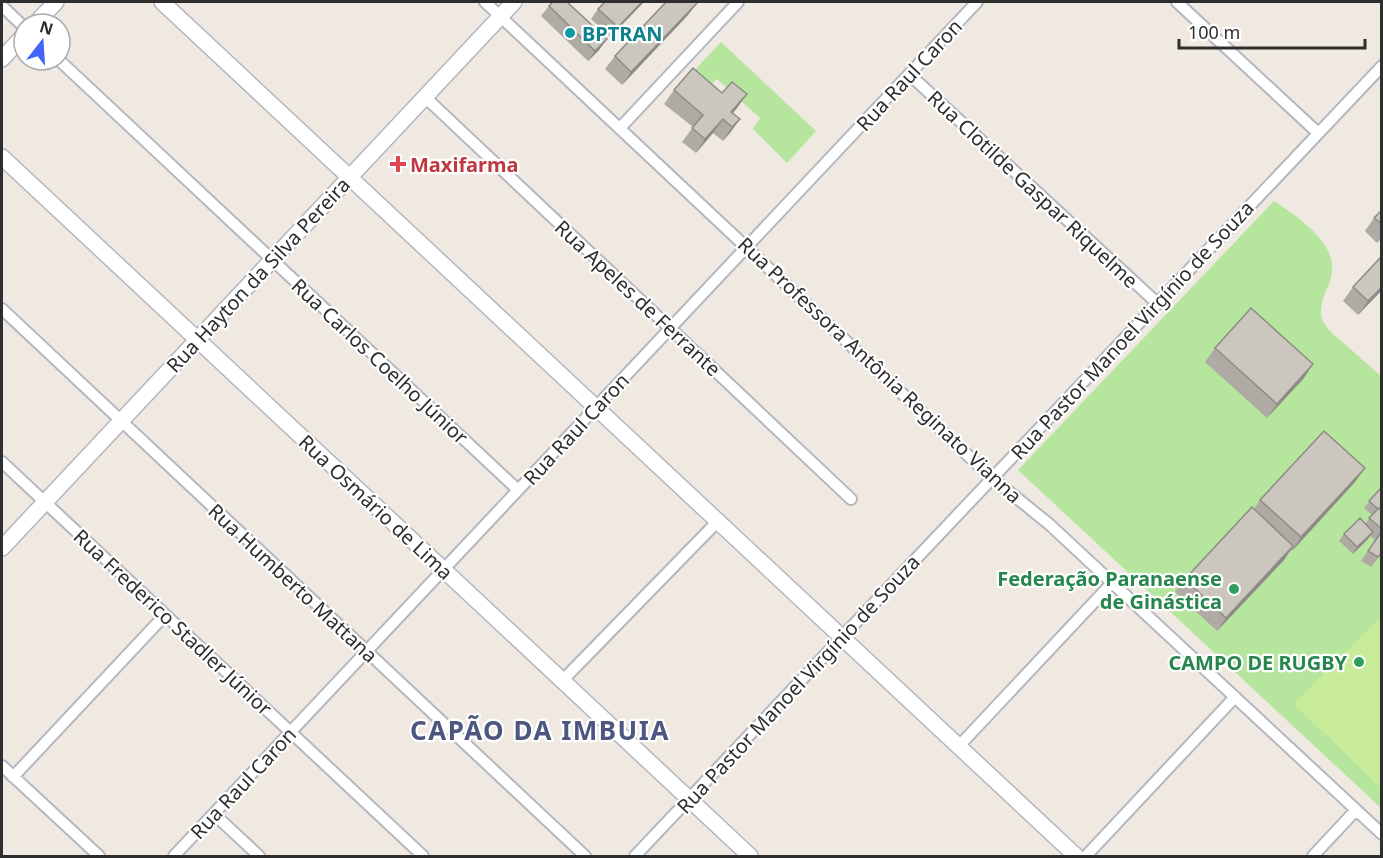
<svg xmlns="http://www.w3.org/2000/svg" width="1383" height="858" font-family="'Noto Sans',sans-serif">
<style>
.green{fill:#b6e59e}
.pitch{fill:#c9ec9a}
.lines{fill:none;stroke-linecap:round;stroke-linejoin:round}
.street-casing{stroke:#b4b7c1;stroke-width:14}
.secondary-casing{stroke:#b4b7c1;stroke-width:18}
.street{stroke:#fff;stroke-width:10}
.secondary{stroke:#fff;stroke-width:15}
.wall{fill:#afaba4}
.shaded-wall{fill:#8e8b86}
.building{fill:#cbc7bf;stroke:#8e8b86;stroke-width:1.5}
.culture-dot{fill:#0f9aa8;stroke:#fff;stroke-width:2}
.health-dot{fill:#e0444e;stroke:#fff;stroke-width:2}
.leisure-dot{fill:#2e9e5b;stroke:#fff;stroke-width:2}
.labels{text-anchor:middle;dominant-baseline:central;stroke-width:4.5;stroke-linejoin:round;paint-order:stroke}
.culture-label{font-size:20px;font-weight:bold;fill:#0d838f;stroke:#fff;text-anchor:start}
.street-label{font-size:20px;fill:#2e2e2e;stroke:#fff}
.health-label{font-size:20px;font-weight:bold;fill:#be3a42;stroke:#fff;text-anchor:start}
.leisure-label{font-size:20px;font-weight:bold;fill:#27864d;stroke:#fff;text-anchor:end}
.district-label{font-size:26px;font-weight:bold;letter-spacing:1.5px;fill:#4d5680;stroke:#fff}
</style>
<rect width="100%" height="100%" fill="#efe9e1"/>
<path class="green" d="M721 42 816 131 787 163 753 129 760 118 717 79 707 88 693 72Z
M1274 201C1295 215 1334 240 1332 269 1332 276 1329 285 1326 291 1322 301 1318 313 1324 323 1329 332 1339 339 1347 346 1358 356 1370 366 1381 376V808L1018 470Z"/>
<path class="pitch" d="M1380 618 1382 620 1381 788 1294 704Z"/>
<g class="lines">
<defs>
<path id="street" d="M485 2 992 478 1049 524 1382 834
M1177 2 1318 133
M2 6 24 27
M59 60 518 490
M909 74 1157 303
M425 97 851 499
M620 128 738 2
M2 309 585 856
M2 462 423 856
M562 681 718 521
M959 746 1112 583
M2 766 99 856
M13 777 165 615
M214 814 259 856
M174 856 977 2
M635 856 1382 66
M1086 856 1235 697
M1313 856 1356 810"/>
<path id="secondary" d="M162 2 1076 856
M35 24 56 2
M2 59 24 35
M2 157 750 856
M2 548 514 2"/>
</defs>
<use href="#street" class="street-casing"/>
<use href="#secondary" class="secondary-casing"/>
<use href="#street" class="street"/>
<use href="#secondary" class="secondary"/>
</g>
<path class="wall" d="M644 2 610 37 591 19 598 9Z
M549 6 607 39 599 50 588 61 541 16Z
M688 15 622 85 605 69 615 56Z
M674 90 722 93 747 94 733 113 740 119 723 141 713 133 696 153 682 142 693 127 664 104Z
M1382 210V238L1377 243 1365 231 1374 218Z
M1353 287 1382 290 1358 315 1343 301Z
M1215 348 1304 378 1267 418 1205 362Z
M1355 482 1292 551 1291 550 1284 560 1217 631 1175 592 1185 579 1254 509 1260 500Z
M1382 487V553L1371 567 1361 561 1375 540 1370 536 1353 554 1339 541 1344 534 1365 524 1372 515 1364 508Z"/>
<path class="shaded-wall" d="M642 2H644L610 37 618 27Z
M698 2 688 15 622 85 631 72Z
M607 39 599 50 588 61 595 51Z
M747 94 737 108 726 121 731 112Z
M723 119 713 133 696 153 705 139Z
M740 119 730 133 723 141 732 127Z
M1382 287V290L1358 315 1368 301Z
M1313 364 1304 378 1267 418 1277 404Z
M1365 468 1355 482 1292 551 1301 537Z
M1373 532 1368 539 1353 554 1357 547Z
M1293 546 1284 560 1217 631 1226 618Z"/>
<path class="building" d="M553 2H567L607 39 595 51 549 6Z
M605 2H642L618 27 598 9Z
M666 2H698L631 72 615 56Z
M693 68 722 93 732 82 747 94 731 112 740 119 732 127 723 119 705 139 692 128 703 115 674 90Z
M1382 210V224L1374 218Z
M1382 256V287L1368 301 1353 287Z
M1251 308 1313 364 1277 404 1215 348Z
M1324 431 1365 468 1301 537 1260 500Z
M1382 487V510L1379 508 1378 509 1369 501Z
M1252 507 1293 546 1226 618 1185 579Z
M1379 508 1382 510V529L1369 518Z
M1360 518 1373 532 1357 547 1344 534Z
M1382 531V552L1378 557 1368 551Z"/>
<circle class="culture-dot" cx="570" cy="33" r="6"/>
<path class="health-dot" d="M395 155h6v6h6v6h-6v6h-6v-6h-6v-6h6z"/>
<g class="leisure-dot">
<circle cx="1234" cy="589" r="6"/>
<circle cx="1359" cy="662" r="6"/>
</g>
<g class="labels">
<g class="culture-label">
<text x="582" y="33">BPTRAN</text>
</g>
<g class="street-label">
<text transform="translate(909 75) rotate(-47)">Rua Raul Caron</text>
<text transform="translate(1033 189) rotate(43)">Rua Clotilde Gaspar Riquelme</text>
<text transform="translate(258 275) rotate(-47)">Rua Hayton da Silva Pereira</text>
<text transform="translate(638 298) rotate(43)">Rua Apeles de Ferrante</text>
<text transform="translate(1132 330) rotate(-47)">Rua Pastor Manoel Virgínio de Souza</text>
<text transform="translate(380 361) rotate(43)">Rua Carlos Coelho Júnior</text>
<text transform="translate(880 370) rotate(43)">Rua Professora Antônia Reginato Vianna</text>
<text transform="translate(576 429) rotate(-47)">Rua Raul Caron</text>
<text transform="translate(376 507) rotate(43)">Rua Osmário de Lima</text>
<text transform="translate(293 583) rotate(43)">Rua Humberto Mattana</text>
<text transform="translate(173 622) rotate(43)">Rua Frederico Stadler Júnior</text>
<text transform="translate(798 684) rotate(-47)">Rua Pastor Manoel Virgínio de Souza</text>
<text transform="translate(243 783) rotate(-47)">Rua Raul Caron</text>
</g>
<g class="health-label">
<text x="410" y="164">Maxifarma</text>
</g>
<g class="leisure-label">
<text x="1222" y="578">Federação Paranaense<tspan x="1222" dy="23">de Ginástica</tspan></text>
<text x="1347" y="662">CAMPO DE RUGBY</text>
</g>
<g class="district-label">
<text x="540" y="730">CAPÃO DA IMBUIA</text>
</g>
</g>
<rect width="1383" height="858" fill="none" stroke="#2e2e2e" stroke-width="6"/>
<g transform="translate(42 42) rotate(17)"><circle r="28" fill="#ffffff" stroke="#ababab" stroke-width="1.5"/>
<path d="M0-4.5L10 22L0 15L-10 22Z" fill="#4264fb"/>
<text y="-9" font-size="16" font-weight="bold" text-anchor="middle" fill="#2e2e2e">N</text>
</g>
<path d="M1179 39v9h186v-9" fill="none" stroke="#2e2e2e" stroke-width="3"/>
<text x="1188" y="39" font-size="18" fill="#2e2e2e" stroke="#ffffff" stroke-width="4.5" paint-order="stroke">100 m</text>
</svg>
